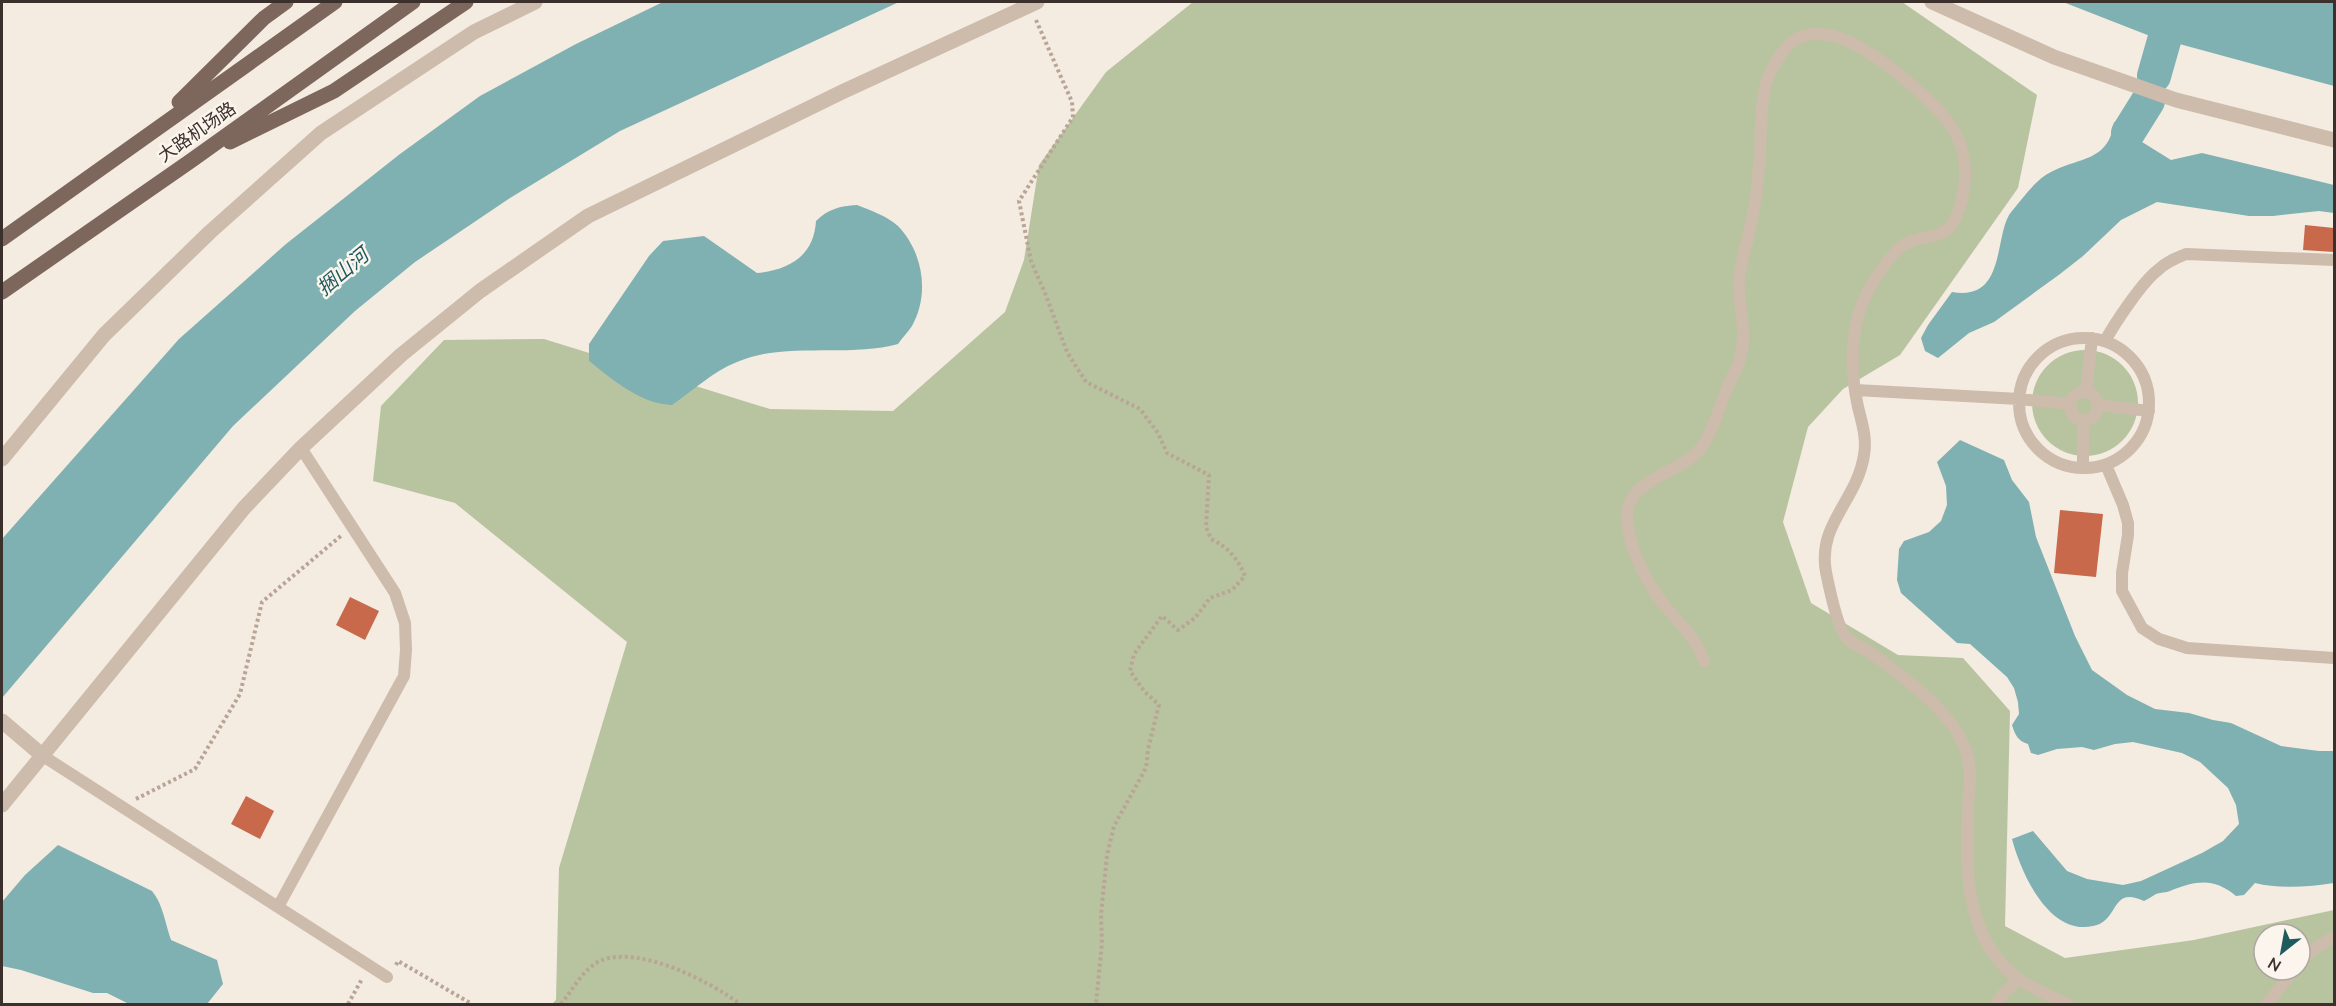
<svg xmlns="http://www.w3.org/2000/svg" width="2336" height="1006" font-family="'Nunito Sans','Noto Sans SC',sans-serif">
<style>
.green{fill:#b8c4a0;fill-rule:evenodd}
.water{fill:#7fb0b2}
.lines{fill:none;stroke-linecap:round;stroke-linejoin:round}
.river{stroke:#7fb0b2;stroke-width:34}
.building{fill:#c8694b}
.path{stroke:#b9a596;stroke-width:4;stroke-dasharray:3 3;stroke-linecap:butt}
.service{stroke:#cdbbac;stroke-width:12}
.minor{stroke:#cdbbac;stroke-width:15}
.primary{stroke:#7d675c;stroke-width:15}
.labels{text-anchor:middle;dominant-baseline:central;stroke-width:5;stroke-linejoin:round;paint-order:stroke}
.street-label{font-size:18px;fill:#3b302b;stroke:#fbf5ee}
.water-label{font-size:20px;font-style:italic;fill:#1f5a5e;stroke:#fbf5ee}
</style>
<rect width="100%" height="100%" fill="#f4ebe1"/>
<path class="green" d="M1193 2H1902L2037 95 2018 188 1900 355 1843 389 1808 427 1783 522 1811 603 1898 655 1963 658 2010 711 2005 926 2065 958 2194 940 2334 910V1004H552L556 1000 559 868 627 642 455 503 373 481 381 406 444 340 544 339 770 409 893 411 1005 312 1024 260 1039 165 1106 72ZM2264 934H2300V970H2264Z
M2032 403a53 53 0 1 1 106 0a53 53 0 1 1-106 0Z"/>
<path class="water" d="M663 2H899L620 131 510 198 415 262 355 311 233 426 2 698V539L179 339 286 244 400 154 480 96 576 44Z
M2063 2H2334V86L2150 36Z
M2114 122 2142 132V142L2171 160 2202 153 2334 185V213L2319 211 2273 216H2249L2157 202 2121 220 2083 256 2060 274 1994 322 1969 333 1938 358 1925 351 1921 338 1928 325 1952 292C2008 302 1993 232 2012 211 2023 198 2036 179 2051 172 2079 157 2109 162 2114 122Z
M857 205C870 210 887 216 898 226 923 252 930 294 912 326 908 332 902 338 898 344 847 358 785 341 737 362 712 372 694 390 672 405 641 404 613 380 589 361V344L649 256 663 241 704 236 757 273C789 270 814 256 816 221 828 209 840 206 857 205Z
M1960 440 2004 460 2012 480 2029 502 2036 537 2075 636 2092 670 2127 695 2155 709 2189 713 2213 720 2231 723 2281 746 2319 751H2334V883C2309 887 2279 889 2255 883L2244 895 2236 896C2213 877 2196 881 2170 891 2166 893 2161 892 2156 894 2152 896 2149 899 2144 901 2110 885 2120 921 2093 926 2049 936 2021 873 2012 839L2033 831 2067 871 2087 879 2123 885 2141 881 2202 853 2223 841 2239 824 2236 805 2228 788 2200 762 2182 753 2133 742 2115 744 2094 750 2082 747 2057 749 2038 755 2031 753 2028 744C2018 741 2015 735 2012 725L2019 714 2018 702 2014 688 2007 677 1970 644 1957 643 1901 593 1897 580 1899 549 1904 541 1929 532 1941 521 1947 505 1946 486 1937 462Z
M58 845 152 891C163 904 165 923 171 940L217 960 223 984 207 1004H129L107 993H93L21 970 2 966V902L25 875Z"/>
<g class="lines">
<path class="river" d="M2154 76 2175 2
M2128 133 2148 101"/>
</g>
<path class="building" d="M2305 225 2334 228V252L2303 250Z
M2060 510 2103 514 2096 577 2054 573Z
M350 597 379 611 365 640 336 625Z
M246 796 274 811 260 839 231 824Z"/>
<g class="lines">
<path class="path" d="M1036 20 1072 102 1073 117 1019 201 1031 261 1045 293 1067 352 1086 382 1140 409 1158 433 1167 453 1209 475 1206 527 1211 539C1228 547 1238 559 1245 576L1232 590 1210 598 1195 618 1178 630 1162 616 1134 654 1130 671 1144 691 1159 705 1148 749 1146 768 1114 826 1107 855 1101 915 1102 943 1096 1004
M136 799 195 769 240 694 262 602 342 535
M396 965 398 961 472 1004
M348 1004 362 979
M561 1004C572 991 584 967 602 960 641 946 709 981 740 1004"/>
<path class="service" d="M2019 403a65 65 0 1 1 130 0a65 65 0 1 1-130 0Z
M2105 341C2115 323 2142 282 2158 270 2166 262 2176 258 2186 254L2334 260
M1856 390 2019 399 2071 404
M2086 392 2092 338
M2070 406a14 14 0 1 1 28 0a14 14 0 1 1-28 0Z
M2098 405 2149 411
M2106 465 2123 505 2128 523V535L2122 573V591L2142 628 2159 639 2187 648 2334 658
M2083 468V420
M1704 661C1697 639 1680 624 1665 606 1646 583 1629 548 1627 518 1624 479 1682 474 1701 448 1714 429 1720 406 1728 386 1732 377 1737 368 1740 359 1748 329 1738 309 1739 282 1740 265 1745 250 1749 234 1754 212 1757 189 1759 167 1762 141 1759 114 1765 89 1767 77 1774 64 1781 54 1816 4 1882 60 1914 87 1943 113 1966 134 1965 176 1964 191 1960 220 1947 230 1934 239 1914 237 1902 246 1891 254 1884 266 1877 276 1850 315 1848 361 1858 407 1862 423 1867 438 1864 455 1857 501 1817 524 1826 572 1829 587 1837 626 1846 637 1852 644 1864 648 1871 653 1905 678 1959 716 1968 758 1972 775 1969 789 1968 806 1965 864 1964 937 2016 977 2031 988 2050 996 2067 1004
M43 756 387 977
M278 907 404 676 406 650 405 623 395 593 301 448
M2300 963 2311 951 2334 937
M1996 1004 2004 993 2019 979
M2267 1004 2294 970"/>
<path class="minor" d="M1932 2 2054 57 2176 100 2334 140
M2 459 104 335 210 232 321 133 474 32 535 2
M2 721 43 756
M2 805 244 508 301 448 401 355 480 291 588 216 842 92 1037 2"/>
<path class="primary" d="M179 102 264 18 286 2
M230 142 334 91 466 2
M2 239 335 2
M2 292 192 160 413 2"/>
</g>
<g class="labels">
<g class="street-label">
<text transform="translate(197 132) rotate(-35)">大路机场路</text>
</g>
<g class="water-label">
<text transform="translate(343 272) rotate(-40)">捆山河</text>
</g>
</g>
<rect width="2336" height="1006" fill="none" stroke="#3b302b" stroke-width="6"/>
<g transform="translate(2282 952) rotate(211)"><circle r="28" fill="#fbf5ee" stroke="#aea6a0" stroke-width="1.5"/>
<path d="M0-4.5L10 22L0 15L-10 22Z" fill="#1f5a5e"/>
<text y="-9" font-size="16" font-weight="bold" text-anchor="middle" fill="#3b302b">N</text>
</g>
</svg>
